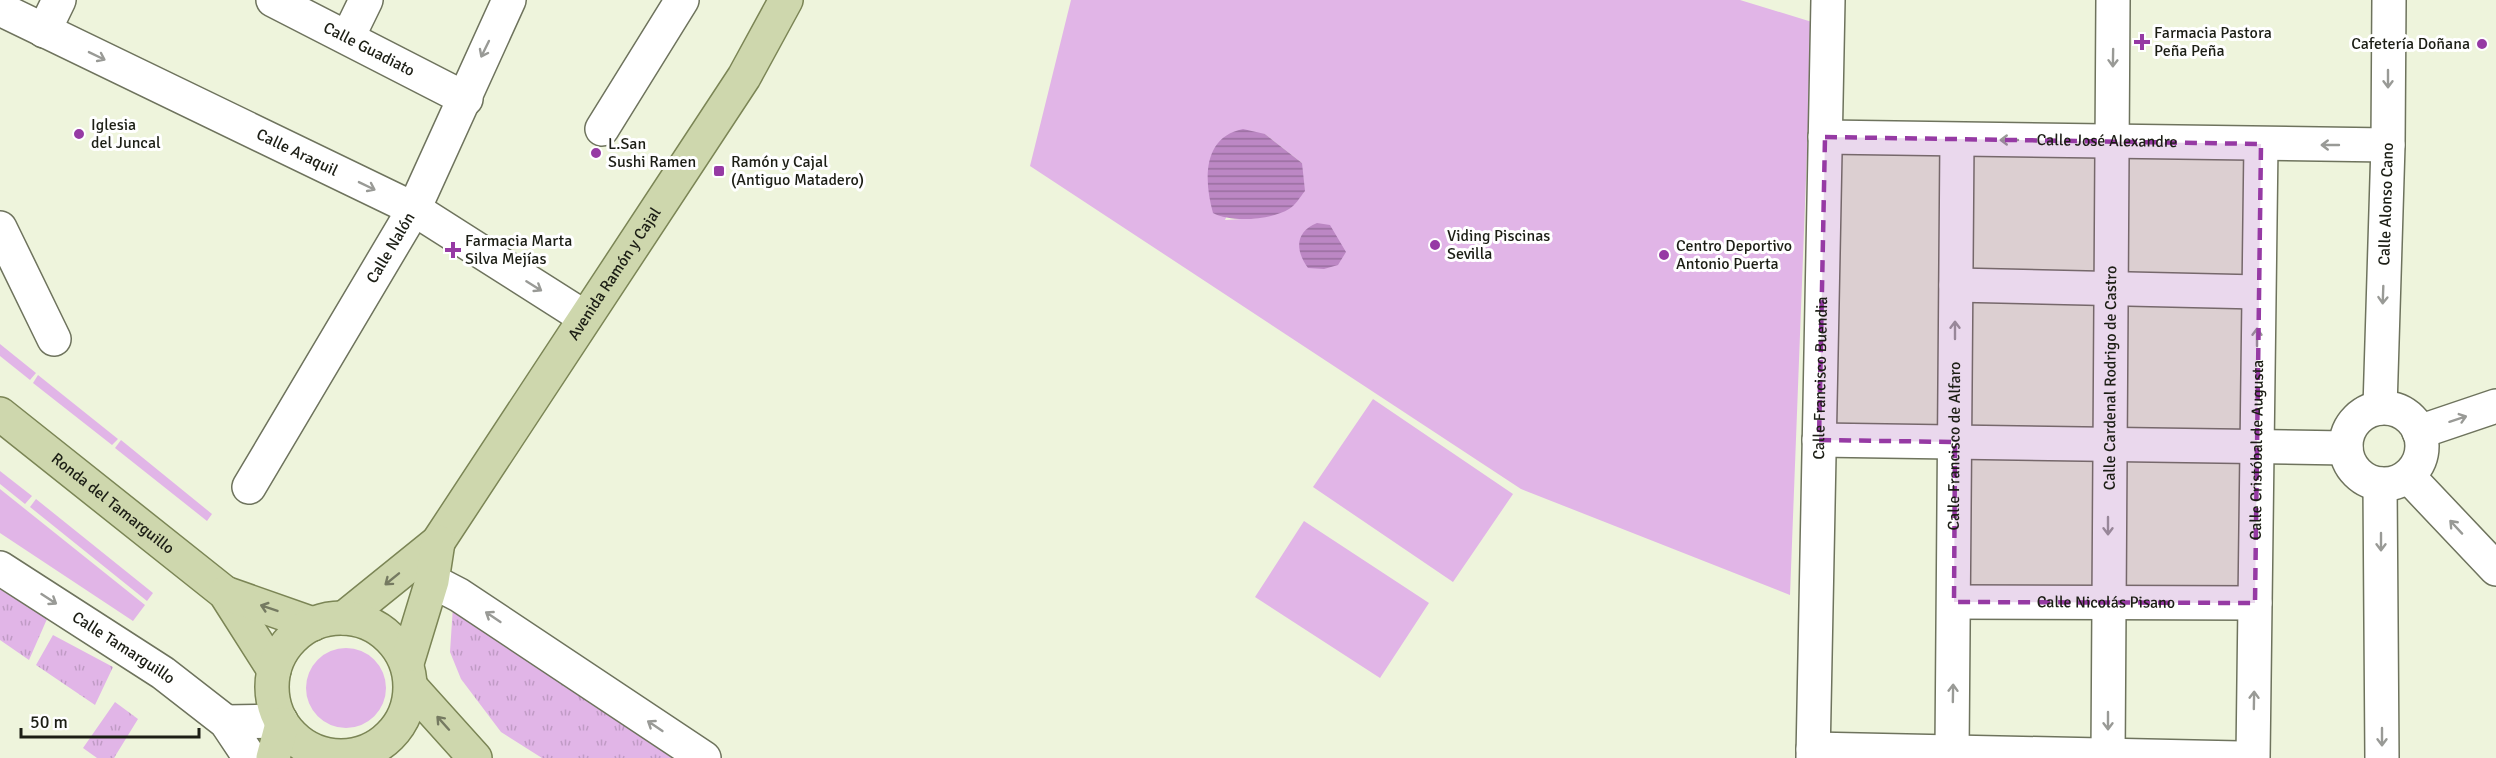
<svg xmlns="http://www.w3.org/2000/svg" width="2496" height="758" font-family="Signika,sans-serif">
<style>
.grass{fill:#e1b5e7;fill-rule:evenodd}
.park{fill:url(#park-tufts)}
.water{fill:url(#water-rules)}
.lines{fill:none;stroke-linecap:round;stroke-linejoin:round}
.minor-casing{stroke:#6e735d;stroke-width:36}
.major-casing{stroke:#7b8555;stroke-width:36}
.minor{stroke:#fff;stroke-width:33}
.major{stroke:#ced7ad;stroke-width:33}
.oneway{stroke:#999a96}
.oneway2{stroke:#757a61}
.marked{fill:#963aa4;fill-opacity:0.2;stroke:#963aa4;stroke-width:4.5;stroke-dasharray:12 8;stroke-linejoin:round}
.poi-dot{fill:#963aa4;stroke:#fff;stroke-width:2}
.labels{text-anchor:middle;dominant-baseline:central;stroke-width:6;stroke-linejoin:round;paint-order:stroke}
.poi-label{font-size:16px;fill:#1c1e15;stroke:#fff;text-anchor:start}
.street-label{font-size:16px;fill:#1c1e15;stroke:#fff}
</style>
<defs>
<pattern id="park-tufts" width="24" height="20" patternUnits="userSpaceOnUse" patternTransform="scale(1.5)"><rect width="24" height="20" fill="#e1b5e7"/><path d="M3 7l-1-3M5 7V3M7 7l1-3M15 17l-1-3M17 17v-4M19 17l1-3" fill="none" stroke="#c09bc5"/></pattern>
<pattern id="water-rules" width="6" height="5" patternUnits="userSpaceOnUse" patternTransform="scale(1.5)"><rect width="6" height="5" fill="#bc87c4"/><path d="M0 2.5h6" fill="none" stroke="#986e9e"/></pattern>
</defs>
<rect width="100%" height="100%" fill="#eef4dc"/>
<path class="grass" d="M1071 0H1740L1812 22 1790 595 1521 489 1030 166ZM1265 134 1302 163 1258 218 1225 220Z
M0 344 36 373 30 380 0 356Z
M38 375 118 439 112 445 33 383Z
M1373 399 1513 494 1453 582 1313 487Z
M121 440 212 514 207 521 115 448Z
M0 471 32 496 25 504 0 484Z
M0 489 145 605 133 621 0 533Z
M36 499 153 593 147 601 30 507Z
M1304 521 1429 603 1380 678 1255 597Z
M306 688a40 40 0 1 1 80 0a40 40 0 1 1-80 0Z"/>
<path class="park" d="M0 589 47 619 29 660 0 640Z
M453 606 680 758H542L501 732 461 679 450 652Z
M53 635 113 667 95 705 36 665Z
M115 702 138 719 114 758H97L83 748Z"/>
<path class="water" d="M1243 129 1265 134 1302 163 1305 191C1300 197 1295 206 1289 209 1271 220 1231 223 1213 213 1204 181 1202 137 1243 129Z
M1317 223 1330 225 1346 252 1338 265 1324 269 1308 268C1295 250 1295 232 1317 223Z"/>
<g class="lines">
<defs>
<g id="minor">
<path id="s1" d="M273 0 466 99"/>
<path id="s2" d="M0 9 414 209 584 317"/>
<path d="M44 31 59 0"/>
<path d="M348 37 366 0"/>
<path d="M602 129 682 0"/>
<path id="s3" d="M1825 137 2388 145"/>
<path d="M0 228 54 339"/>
<path d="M1956 285 2258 292"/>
<path id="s4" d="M2380 408 2388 145 2389 0"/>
<circle cx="2384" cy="446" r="38"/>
<path d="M2419 432 2496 406"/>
<path d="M1819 440 2346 448"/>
<path d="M2408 476 2496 569"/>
<path d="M2380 484 2382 758"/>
<path id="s5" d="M249 487 414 209 509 0"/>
<path id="s6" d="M0 568 163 673 226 722 250 758"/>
<path d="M432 581 459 595 704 758"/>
<path id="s7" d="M1954 602 2255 603"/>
<path d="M226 722 281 721"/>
<path d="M1813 749 2240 758"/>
<path id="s8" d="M1952 752 1957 140"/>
<path d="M339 757V758"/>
<path id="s9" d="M1813 758 1828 0"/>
<path id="s10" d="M2108 758 2113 0"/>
<path id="s11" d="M2253 758 2261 144"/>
</g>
<g id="major">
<path id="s12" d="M0 414 225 593 274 670"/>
<path d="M225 593 313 624"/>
<path id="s13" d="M344 618 438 542 744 77 786 0"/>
<circle cx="341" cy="687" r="69"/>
<path d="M407 663 432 581 438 542"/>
<path d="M411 687 475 758"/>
<path d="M273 758 282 724"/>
</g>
</defs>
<use href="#minor" class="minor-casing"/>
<use href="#major" class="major-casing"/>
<use href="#minor" class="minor"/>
<use href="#major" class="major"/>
</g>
<defs><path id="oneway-shaft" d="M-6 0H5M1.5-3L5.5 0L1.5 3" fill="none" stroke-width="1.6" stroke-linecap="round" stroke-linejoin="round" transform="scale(1.5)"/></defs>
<g class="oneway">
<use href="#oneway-shaft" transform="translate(485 49) rotate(116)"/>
<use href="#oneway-shaft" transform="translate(97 56) rotate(26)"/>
<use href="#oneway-shaft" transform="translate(2113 58) rotate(91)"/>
<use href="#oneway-shaft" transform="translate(2388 79) rotate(90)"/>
<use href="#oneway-shaft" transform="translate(2009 140) rotate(-180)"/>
<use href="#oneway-shaft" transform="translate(2330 145) rotate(-180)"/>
<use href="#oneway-shaft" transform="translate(367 186) rotate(26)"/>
<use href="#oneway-shaft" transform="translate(534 286) rotate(32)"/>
<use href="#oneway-shaft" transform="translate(2383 295) rotate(92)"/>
<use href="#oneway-shaft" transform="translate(1955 330) rotate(-90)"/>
<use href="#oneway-shaft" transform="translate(2257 337) rotate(-90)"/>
<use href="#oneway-shaft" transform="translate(2458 419) rotate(-18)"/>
<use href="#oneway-shaft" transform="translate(2108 526) rotate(90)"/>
<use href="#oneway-shaft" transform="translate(2456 527) rotate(-133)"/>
<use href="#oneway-shaft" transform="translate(2381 542) rotate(90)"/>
<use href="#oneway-shaft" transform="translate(49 599) rotate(33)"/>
<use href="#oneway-shaft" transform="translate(493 617) rotate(-146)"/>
<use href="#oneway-shaft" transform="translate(1953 693) rotate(-89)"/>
<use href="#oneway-shaft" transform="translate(2254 700) rotate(-89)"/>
<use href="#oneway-shaft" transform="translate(2108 721) rotate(90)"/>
<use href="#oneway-shaft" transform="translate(655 726) rotate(-146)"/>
<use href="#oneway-shaft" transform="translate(2382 737) rotate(90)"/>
</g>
<g class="oneway2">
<use href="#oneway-shaft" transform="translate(392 579) rotate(141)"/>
<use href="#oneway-shaft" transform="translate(269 608) rotate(-161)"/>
<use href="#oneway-shaft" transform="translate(443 723) rotate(-132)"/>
</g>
<path class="marked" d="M1825 137 2261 144 2255 603 1954 602 1955 442 1819 440Z"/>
<g class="poi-dot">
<path d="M2139 33h6v6h6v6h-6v6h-6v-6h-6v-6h6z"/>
<circle cx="2482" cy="44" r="6"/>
<circle cx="79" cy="134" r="6"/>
<circle cx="596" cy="153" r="6"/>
<rect x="713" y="165" width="12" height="12" rx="3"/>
<circle cx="1435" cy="245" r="6"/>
<path d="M450 241h6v6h6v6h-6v6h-6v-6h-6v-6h6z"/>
<circle cx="1664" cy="255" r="6"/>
</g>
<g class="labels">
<g class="poi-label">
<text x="2154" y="33">Farmacia Pastora<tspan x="2154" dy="18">Peña Peña</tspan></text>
<text x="2470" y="44" text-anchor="end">Cafetería Doñana</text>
<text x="91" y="125">Iglesia<tspan x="91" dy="18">del Juncal</tspan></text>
<text x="608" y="144">L.San<tspan x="608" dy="18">Sushi Ramen</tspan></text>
<text x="731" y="162">Ramón y Cajal<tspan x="731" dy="18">(Antiguo Matadero)</tspan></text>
<text x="1447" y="236">Viding Piscinas<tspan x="1447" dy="18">Sevilla</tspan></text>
<text x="465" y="241">Farmacia Marta<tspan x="465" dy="18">Silva Mejías</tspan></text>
<text x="1676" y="246">Centro Deportivo<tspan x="1676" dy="18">Antonio Puerta</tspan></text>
</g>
<g class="street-label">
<text stroke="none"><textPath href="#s1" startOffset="108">Calle Guadiato</textPath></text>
<text stroke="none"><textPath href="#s3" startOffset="282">Calle José Alexandre</textPath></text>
<text stroke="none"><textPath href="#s2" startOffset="330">Calle Araquil</textPath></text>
<text stroke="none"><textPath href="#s4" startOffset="204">Calle Alonso Cano</textPath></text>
<text stroke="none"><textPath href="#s5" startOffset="278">Calle Nalón</textPath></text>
<text stroke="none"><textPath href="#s13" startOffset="442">Avenida Ramón y Cajal</textPath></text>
<text stroke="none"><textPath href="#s9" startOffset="380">Calle Francisco Buendia</textPath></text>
<text stroke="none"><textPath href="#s10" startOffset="380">Calle Cardenal Rodrigo de Castro</textPath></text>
<text stroke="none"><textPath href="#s8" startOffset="306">Calle Francisco de Alfaro</textPath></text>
<text stroke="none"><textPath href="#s11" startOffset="308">Calle Cristóbal de Augusta</textPath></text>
<text stroke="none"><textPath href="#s12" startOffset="144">Ronda del Tamarguillo</textPath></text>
<text stroke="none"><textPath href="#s7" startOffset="152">Calle Nicolás Pisano</textPath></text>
<text stroke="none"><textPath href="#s6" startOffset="147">Calle Tamarguillo</textPath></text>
</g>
</g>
<path d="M21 728v9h178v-9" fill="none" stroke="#1c1e15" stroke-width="3"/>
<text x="30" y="728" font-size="18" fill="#1c1e15" stroke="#ffffff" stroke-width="4.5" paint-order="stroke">50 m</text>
</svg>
